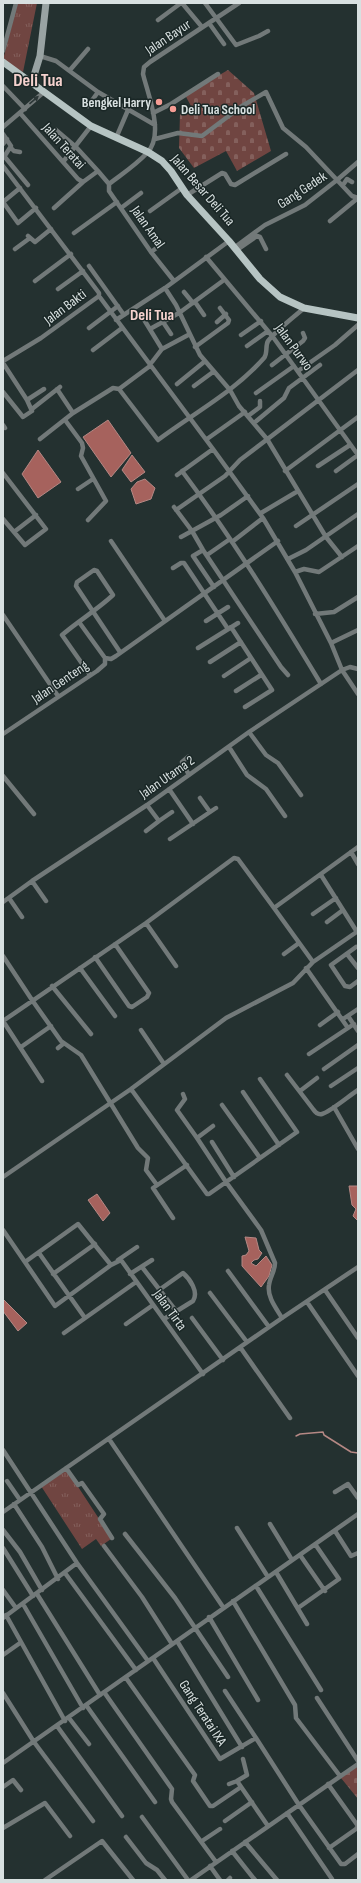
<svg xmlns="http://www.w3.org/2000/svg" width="361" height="1883" font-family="'Sofia Sans Condensed',sans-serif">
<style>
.grass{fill:url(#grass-tufts)}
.cemetery{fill:url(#cemetery-stones)}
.water{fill:#a6625d;stroke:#b58884}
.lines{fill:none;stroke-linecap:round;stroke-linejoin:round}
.stream{stroke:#b58884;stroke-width:1.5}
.minor{stroke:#727979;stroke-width:4.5}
.secondary{stroke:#99a3a3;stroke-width:7}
.primary{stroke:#b6c4c3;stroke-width:7}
.oneway{fill:#2c3737}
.poi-dot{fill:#f59c94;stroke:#1a2726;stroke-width:1.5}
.labels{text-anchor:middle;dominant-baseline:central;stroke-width:3;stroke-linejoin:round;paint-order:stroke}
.street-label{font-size:14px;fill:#d8e0e0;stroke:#1a2726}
.poi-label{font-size:14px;font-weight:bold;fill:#d8e0e0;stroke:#1a2726;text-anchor:end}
.quarter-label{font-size:16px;font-weight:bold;fill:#f5d2ce;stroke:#1a2726}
.district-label{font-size:18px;font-weight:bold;fill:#f5d2ce;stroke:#1a2726}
</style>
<defs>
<pattern id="grass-tufts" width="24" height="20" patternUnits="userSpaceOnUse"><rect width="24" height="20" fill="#704541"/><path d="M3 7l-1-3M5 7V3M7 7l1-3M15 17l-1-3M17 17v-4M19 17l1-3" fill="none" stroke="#84605c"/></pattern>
<pattern id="cemetery-stones" width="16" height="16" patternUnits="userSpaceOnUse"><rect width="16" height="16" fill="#704541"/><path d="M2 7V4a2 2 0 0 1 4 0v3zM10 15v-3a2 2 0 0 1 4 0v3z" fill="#84605c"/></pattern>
</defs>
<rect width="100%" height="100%" fill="#243130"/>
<path class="grass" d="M17 3H37L23 72 3 60Z
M67 1470 111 1537V1539L101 1546 96 1539 82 1549 41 1486Z"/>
<path class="cemetery" d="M228 70 254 93 271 151 237 171 226 151 194 168 179 148 180 114 191 106 185 95Z
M358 1765V1799L341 1778Z"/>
<path class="water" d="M108 420 131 453 111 477 83 437Z
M38 450 61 482 38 498 22 474Z
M132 455 145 472 131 482 122 470Z
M145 479 155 488 151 499 136 504 131 489 137 482Z
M349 1186H358V1221L353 1216 356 1209 352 1205Z
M97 1194 110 1213 103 1221 88 1200Z
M245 1237 256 1238 259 1250 262 1253 258 1259 254 1260 251 1263 256 1266 266 1256 272 1265 269 1276 261 1287 242 1266V1256L246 1255 249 1251Z
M3 1299 27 1323 18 1331 3 1311Z"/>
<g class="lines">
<path class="stream" d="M296 1436 300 1434 323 1432 324 1435 351 1452 358 1453"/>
<path class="minor" d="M182 3 202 27
M205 3 236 45 259 36 268 31
M158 20 181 3
M209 23 224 44
M3 51 16 3
M40 56 56 61 98 92 155 125
M70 70 88 49
M3 86 25 109
M88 106 98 92
M20 113 78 179 83 182 98 171 109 184
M153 113 171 104 218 74
M3 127 44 92
M56 130 76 147 98 171
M3 134 11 146 4 157
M116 138 128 110
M155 139 178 133 202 136 242 106 266 92 283 128 306 147 337 180 358 162
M3 144 7 139
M11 148 14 151 20 152
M4 156 28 185
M63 162 91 126
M3 166 99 293V296
M109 184C122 174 136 165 147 153 165 135 148 95 143 74L144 67 150 62 239 3
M109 184V191L151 252 174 281
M343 185 347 179 352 182
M187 195 222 173 225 174 231 184 235 185 286 154
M3 202 18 223 36 208
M3 202 20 188
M54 208 83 182
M121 208 141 193
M150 211 182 188
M330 221 358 198
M74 233 117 202
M28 236 35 242 51 229
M235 247 265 225 305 205 337 180 352 196 358 198
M15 249 30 238
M237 250 257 236 260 237 266 249
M151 252 162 244
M206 257 273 337 358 455
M89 266 124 315
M35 281 71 254
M165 288 176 305 200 355 230 390 239 406 267 439 326 537 342 557
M58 289 83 271
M184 292 193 303
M195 302 204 315
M143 318 162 349 152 362
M116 320 165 288 229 241
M163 322 171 334
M217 322 226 314
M89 328 118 306
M150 329 179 313 224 280
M241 335 261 321
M247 346 268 331
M195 347 228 323 229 320 220 308
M162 349 190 334
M93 350 122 328
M3 361 41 338 99 296 213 449 177 475
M3 363 27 400 32 411 23 417 3 392
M272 365 303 341 305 338 303 333
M298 371 335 345 358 325
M177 384 204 362
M194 386 213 372
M57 389 73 413
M119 389 158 440C194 413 234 392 264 358 268 353 265 346 268 341 277 330 294 317 304 308
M256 393 294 366
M27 400 44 389
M32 409 60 387
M248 416 260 407V401
M65 420 82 443 83 448 81 456 106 501 88 520
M254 423 284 398 289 388 320 365
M3 425 5 428
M40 439 73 413 113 388 119 389 150 366
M207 439 245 412
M213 449 263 518 232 542
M318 466 350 445
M182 471C233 539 277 611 321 684
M285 471 358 417
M336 471 358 455
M3 473 46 529 25 545 3 519
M78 489 93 479
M174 507 192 531 203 550 281 667 288 675
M176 510 225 476 240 460 358 370
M261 513 298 491
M263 518 295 572 331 643 342 670 358 694
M296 526 358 484
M14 532 36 515
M181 537 221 515 248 496
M111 541 165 621
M203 550 193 556 214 587
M207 555 230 539
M288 559 306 550 358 514
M173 568 181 563H184L228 629
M295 572 304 569 319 572 358 546
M315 614 334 612 358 597
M3 615 58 696
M206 621 228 607
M79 622 105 658
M231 627 272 690 245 707
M331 643 358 630
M198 648 238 623
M210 662 241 642
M90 675 62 635C78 621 97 610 113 595L97 571 94 570 77 582 76 586 120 652
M224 676 251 658
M236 691 261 675
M249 732 266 755 278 763 301 795
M3 734 97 671 105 664V658L111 659 116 656 278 541
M229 747 247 775 266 789 285 816
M188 757 182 762 189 775
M3 776 34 814
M169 789 193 824
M200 798 210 812
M159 821 172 812
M146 831 159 821 147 805
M170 839 216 808
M351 852 358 864
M321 875 357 932
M32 881 46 901
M9 898 22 917
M3 902 32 881 147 805 249 732 342 670 350 667 358 669
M274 908 313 962
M313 914 336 898
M327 922 343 910
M146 923 176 966
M356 947 331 965 345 986 350 987 358 981
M284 954 299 943
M347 954 358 968
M3 956 32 1000 61 1041 81 1055 138 1148 148 1158 146 1170 157 1185
M95 957 129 1006 132 1007 147 997 149 993 115 944
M80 968 115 1016
M306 968 348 1028
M52 986 91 1034
M348 1016 358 1031
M343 1019 358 1009
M3 1021 146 923 234 858 238 859 274 908 358 847
M3 1021 42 1081
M320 1025 338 1012
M141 1030 164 1064
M21 1047 51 1026
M58 1048 63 1044
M309 1054 354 1024
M324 1069 358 1045
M287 1075 313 1109C315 1112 318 1115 322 1114 330 1112 350 1095 358 1090
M331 1086 358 1068
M131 1089 207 1194H209L297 1132 260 1079
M300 1091 317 1078
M243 1092 279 1145
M183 1094 185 1099 177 1110 197 1138
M222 1105 260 1158
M334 1107 358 1149
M213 1126 197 1138 226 1182 261 1230 275 1263C275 1271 270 1277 269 1285 267 1297 276 1308 282 1318
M212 1142 234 1177
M3 1177 131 1089 226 1018 293 983 313 962 358 931
M173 1218 153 1188 187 1165
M3 1230 55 1306 111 1265
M39 1253 85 1318
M118 1260 137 1247
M25 1262 78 1224 111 1265 121 1260 203 1374
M142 1267 176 1311
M228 1271 269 1327
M53 1274 95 1244
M130 1274 152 1260
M159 1290 183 1273C190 1279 199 1292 193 1301L164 1319
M325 1290 358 1338
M210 1293 247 1342
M307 1302 358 1376
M192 1318 223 1360
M126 1324 153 1305
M64 1333 136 1282
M240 1347 290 1418
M109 1439 223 1607
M3 1450 77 1563 148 1661
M66 1468 78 1485 82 1483 104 1514 100 1519 112 1538
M7 1481 20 1500
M335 1492 348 1484 358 1498
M14 1504 42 1547 58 1579
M3 1512 282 1318 358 1267
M270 1524 292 1560
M237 1528 268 1577
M3 1530 20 1552 42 1590
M335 1531 351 1556 358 1553
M125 1534 175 1598 228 1677
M104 1546 142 1597 172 1644
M3 1548 33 1596
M300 1555 325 1591
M276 1572 307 1624
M65 1573 136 1670
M256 1586 321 1690
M3 1590 16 1608
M37 1594 100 1695
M233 1601 295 1705 296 1718 340 1776
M23 1604 83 1708
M298 1608 339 1579 315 1544
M6 1615 65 1721
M209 1617 258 1700
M3 1618 77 1563
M177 1641 242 1747
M3 1655 20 1643
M153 1658 220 1759 256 1738 299 1805 341 1864H345L358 1854
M126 1678 195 1775 193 1781 210 1806H213L241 1787
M225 1691 256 1738
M104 1692 172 1789 171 1799 172 1802 216 1862
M3 1693 34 1742 93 1821
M317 1698 358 1761
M86 1705 155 1802
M69 1718 89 1744
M57 1726 122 1816
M3 1763 358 1514
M237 1781 247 1775 243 1759
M229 1784 237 1781 268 1826
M328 1784 358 1826 356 1829 329 1848
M3 1787 13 1780 21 1790
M287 1813 332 1879
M142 1817 188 1880
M225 1821 252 1802
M3 1828 45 1803 70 1836
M126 1837 146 1863 157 1870 165 1880
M202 1841 220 1829
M245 1842 277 1880
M232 1851 255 1880
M210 1866 220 1880
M45 1880 102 1841 133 1880
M191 1880 358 1764
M228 1880 230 1878"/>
<path class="secondary" d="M32 82 40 56 46 3"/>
<path class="primary" d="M3 62 91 126 148 152 162 161 171 171 187 195 229 241 260 279 280 297 304 308 358 318"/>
</g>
<defs><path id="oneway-solid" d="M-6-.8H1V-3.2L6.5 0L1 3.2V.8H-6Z"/></defs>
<use class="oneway" href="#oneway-solid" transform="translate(34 100) rotate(-41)"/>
<g class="poi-dot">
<circle cx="159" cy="102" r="4"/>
<circle cx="173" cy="109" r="4"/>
</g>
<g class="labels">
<g class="street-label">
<text transform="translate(168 37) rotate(-34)">Jalan Bayur</text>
<text transform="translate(64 146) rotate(48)">Jalan Teratai</text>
<text transform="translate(203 190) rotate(49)">Jalan Besar Deli Tua</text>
<text transform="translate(302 190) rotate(-33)">Gang Gedek</text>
<text transform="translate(148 227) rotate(55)">Jalan Amal</text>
<text transform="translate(65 307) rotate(-37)">Jalan Bakti</text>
<text transform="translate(294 347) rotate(54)">Jalan Purwo</text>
<text transform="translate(60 682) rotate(-34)">Jalan Genteng</text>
<text transform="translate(167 777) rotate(-35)">Jalan Utama 2</text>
<text transform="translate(170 1310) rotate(54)">Jalan Tirta</text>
<text transform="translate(203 1713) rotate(57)">Gang Teratai IXA</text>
</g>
<g class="poi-label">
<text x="151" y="102">Bengkel Harry</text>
<text x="181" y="109" text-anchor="start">Deli Tua School</text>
</g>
<g class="quarter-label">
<text x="152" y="315">Deli Tua</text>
</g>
<g class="district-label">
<text x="38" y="80">Deli Tua</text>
</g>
</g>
<rect width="361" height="1883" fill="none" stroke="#d8e0e0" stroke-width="8"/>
</svg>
